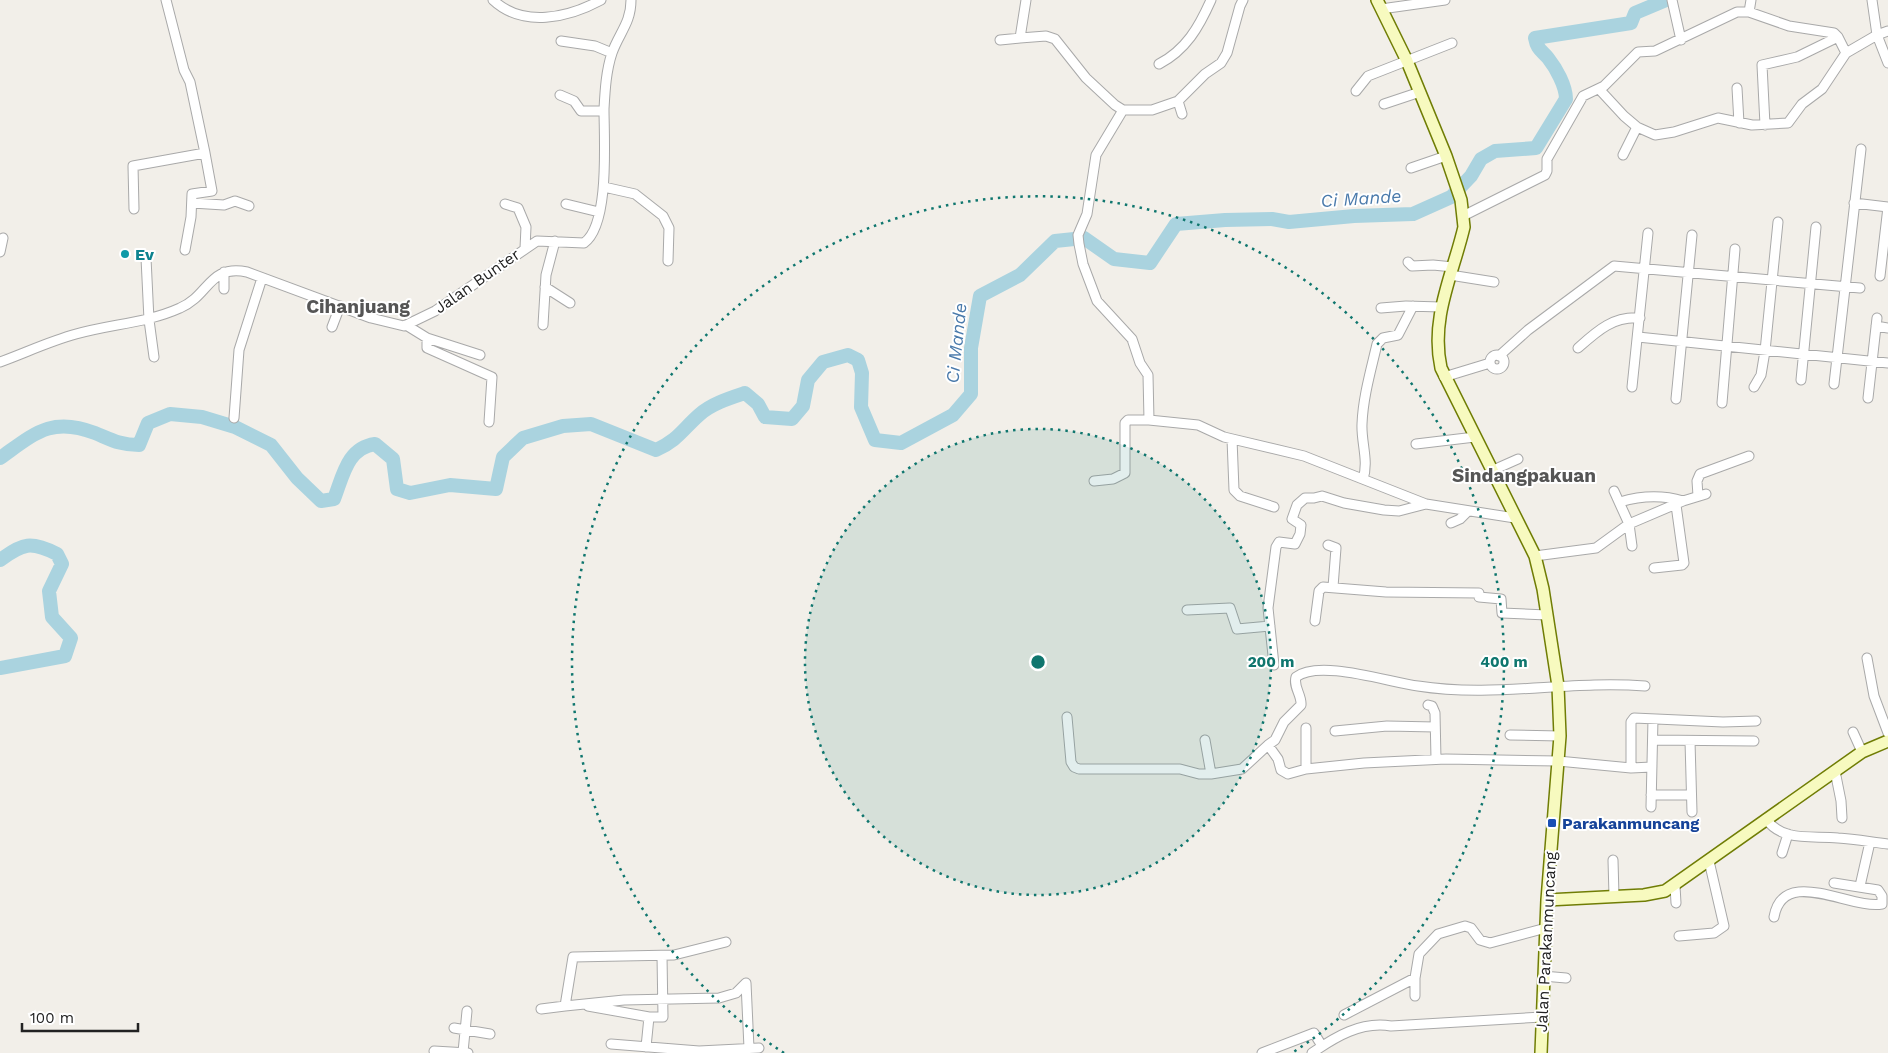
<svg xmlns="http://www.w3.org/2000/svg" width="1888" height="1053" font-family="'Work Sans',sans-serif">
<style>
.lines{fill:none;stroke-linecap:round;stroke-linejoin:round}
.river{stroke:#aad3df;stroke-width:14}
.street-casing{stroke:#a9a9a9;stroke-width:11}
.secondary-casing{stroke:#707d05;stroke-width:14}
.street{stroke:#fff;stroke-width:9}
.secondary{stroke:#f7fabf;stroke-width:11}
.ring{fill:none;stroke:#0f766e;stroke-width:2.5;stroke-dasharray:2.5 5}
.culture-dot{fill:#0f9aa8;stroke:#fff;stroke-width:2}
.transit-dot{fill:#1a4fb4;stroke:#fff;stroke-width:2}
.labels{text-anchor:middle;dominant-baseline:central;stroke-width:4;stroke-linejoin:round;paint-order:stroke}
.culture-label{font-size:16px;font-weight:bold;fill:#0d838f;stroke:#fff;text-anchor:start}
.street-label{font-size:16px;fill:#222;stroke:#fff}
.transit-label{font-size:16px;font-weight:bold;fill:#164399;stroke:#fff;text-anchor:start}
.water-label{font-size:18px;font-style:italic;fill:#4a7aab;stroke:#fff}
.quarter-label{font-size:19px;font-weight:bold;fill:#555;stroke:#fff}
.centre{fill:#0f766e;stroke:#fff;stroke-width:2.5}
.ring-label{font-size:15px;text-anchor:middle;font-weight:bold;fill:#0f766e;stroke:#fff;stroke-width:4;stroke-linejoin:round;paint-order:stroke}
</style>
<rect width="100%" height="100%" fill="#f2efe9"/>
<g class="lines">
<path class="river" d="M0 458C34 434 51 416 95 433 112 440 120 445 139 445L148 423 170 414 202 417 235 427 271 445 297 478 321 501 334 499C343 476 347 448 375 444L393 459 397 489 410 493 450 485 496 489 503 457 523 438 563 426 591 424 656 450C678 440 682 430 699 415 711 404 730 398 745 393L758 404 765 417 792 419 803 406 808 380 823 362 848 355 858 360 862 373 861 407 875 440 901 443 953 415 971 394V348L980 296 1020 275 1055 241 1084 238 1114 259 1150 263 1176 224 1225 220 1272 219 1289 222 1354 216 1413 214 1451 197 1471 176 1481 159 1495 151 1536 148 1566 99C1566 86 1556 68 1548 58 1541 50 1537 49 1535 38L1631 23 1635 13 1666 0
M0 560C23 543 31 541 57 554L62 564 49 591 52 617 71 638 65 656 0 668"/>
<defs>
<path id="street" d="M493 0C523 28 568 18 601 0
M1672 0 1681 40
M1381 9 1445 0
M1749 12 1751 0
M1888 31 1877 35 1888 63
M1020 38 1046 36 1055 39 1086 78 1115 105 1123 110H1152L1178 101 1205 74 1221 63 1227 53 1240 6 1243 0
M1000 40 1020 38 1026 0
M561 41 595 46 612 53
M1159 64C1186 50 1199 27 1211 0
M1737 88 1739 123
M1599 89 1624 116 1637 127 1655 135 1674 132 1718 118 1752 125 1788 123 1802 104 1822 89 1846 53 1877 35 1872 0
M1356 91 1368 76 1452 43
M560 95 574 101 581 111H604
M1178 101 1182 114
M1384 104 1420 92
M1123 110 1096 155 1087 214 1078 235 1079 244 1083 264 1097 301 1132 339 1140 363 1148 375 1149 420
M1765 125 1762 65 1797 57 1838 37
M1623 155 1637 127
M1411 168 1446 156
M604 187 635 194 663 216 669 228 668 261
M192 203 224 205 235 201 249 206
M1854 203 1888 207
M505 204 518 208 526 227 525 248
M566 204 599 212
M134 209 133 166 205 153 190 82 184 70 166 0
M1465 215 1545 175 1547 171V159L1583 96 1604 86 1638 52 1655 51 1737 12H1749L1789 26 1834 33 1838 37 1846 53
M185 250 191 217 192 194 212 191 205 153
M0 252 3 238
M146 258 149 320 154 357
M1408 262 1412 266 1433 265 1453 267
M224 272V289
M1450 275 1494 282
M1880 276 1888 207
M545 287 570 303
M1381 308 1406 306 1441 307
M406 325 427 338 480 355
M543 325 546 275 555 241
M1876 326 1888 328
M332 327 340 306
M1638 337 1888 363
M427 338V348L492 377 489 422
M1578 348C1597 331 1613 316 1640 318
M1490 362a7 7 0 1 1 14 0a7 7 0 1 1-14 0Z
M1499 356 1528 330 1614 266 1860 288
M0 362C25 353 50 341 76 334 111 324 147 323 180 308 209 296 209 264 247 272L371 318 404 326 435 311 537 241 584 243C610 225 604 139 604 109 605 91 606 71 612 53 619 33 631 23 631 0
M1444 377 1490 363
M1801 380 1816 227
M1834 384 1861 149
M1632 387 1648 233
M1754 387 1761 375 1765 351 1778 222
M1868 398 1877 318
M1676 399 1692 235
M1722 403 1735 249
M234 418 239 350 262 278
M1232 439 1234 490 1240 496 1274 507
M1416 444 1475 437
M1491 471 1518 459
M1363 479C1369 461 1361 442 1362 424 1363 397 1371 370 1377 344L1383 338 1398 335 1413 306
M1094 481 1113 479 1125 473V423L1128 420H1149L1198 425 1224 437 1304 456 1426 504 1515 518
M1614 491 1629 524 1632 546
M1698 496 1697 481 1700 474 1749 456
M1620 502C1640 496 1663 495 1683 501
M1451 523 1460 519 1467 512
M1328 545 1336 548 1333 587
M1535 556 1596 548 1629 524 1683 501 1706 494
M1654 568 1682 565 1684 563 1676 505
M1187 610 1230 608 1237 629 1270 626
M1315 621 1319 591 1323 587 1386 592 1479 593V597L1501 599 1502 613 1547 615
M1867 658 1874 696 1888 733
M1274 665 1268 608 1276 547 1279 542 1295 544 1300 534 1301 525 1292 519 1297 505 1305 498H1314L1322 496 1344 503 1384 510 1399 511 1426 504
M1428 705 1432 706 1435 713 1436 759
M1067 717 1071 762 1074 767 1079 769H1180L1199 774H1211L1242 769 1268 745 1278 759 1281 770 1288 774 1306 769 1364 763 1446 759 1558 761 1631 768 1652 767
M1335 731 1387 726 1435 727
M1853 732 1862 752
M1510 735 1560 736
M1205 740 1211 774
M1653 740 1754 741
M1690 741 1692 812
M1268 745 1275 740 1284 722 1301 705C1302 695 1293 687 1296 677 1319 659 1388 682 1418 686 1494 698 1569 680 1645 686
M1631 768V722L1634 718 1723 722 1756 721
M1306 769V728
M1835 771 1841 801 1842 818
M1651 795H1691
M1651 807 1653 719
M1766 819C1783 843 1814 835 1838 838 1855 839 1871 842 1888 844
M1782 853 1788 834
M1613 860 1614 896
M1675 886 1676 903
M1860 886 1870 842
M1774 917C1783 865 1851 910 1882 904V896L1878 890 1834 883
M1679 936 1714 933 1724 926 1709 861
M1543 976 1566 978
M1415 978V996
M746 983 749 1048
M565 1006 624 1000 719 998 736 993 746 983
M588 1006 649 1017
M541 1009 565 1006 573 957 674 955 726 942
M1344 1015 1415 978 1419 954 1438 934 1465 926 1471 928 1480 940 1490 943 1546 928
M454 1028 490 1034
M611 1044 699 1051 759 1048
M646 1047 649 1017H663L662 956
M434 1051 468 1053
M463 1052 467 1011
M1262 1053 1314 1033 1322 1046
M1312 1053C1335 1037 1361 1021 1391 1026L1542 1017"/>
<path id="secondary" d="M1377 0 1407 61 1446 156 1461 200 1464 227C1453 274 1430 318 1441 368L1535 556 1543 589 1558 686 1560 736 1547 900 1541 1053
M1547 900 1644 895 1665 891 1862 752 1888 741"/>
</defs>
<use href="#street" class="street-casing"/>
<use href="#secondary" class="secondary-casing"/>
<use href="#street" class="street"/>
<use href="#secondary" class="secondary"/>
</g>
<circle cx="1038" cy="662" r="233" fill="#0f766e" fill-opacity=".12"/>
<g class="ring">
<circle cx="1038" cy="662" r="233"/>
<path d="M784 1053A466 466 0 1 1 1292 1053"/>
</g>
<circle class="culture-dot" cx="125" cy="254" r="5"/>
<rect class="transit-dot" x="1547" y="818" width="10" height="10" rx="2.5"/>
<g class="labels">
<g class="culture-label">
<text x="135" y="254">Ev</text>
</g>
<g class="street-label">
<text transform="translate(477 281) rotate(-35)">Jalan Bunter</text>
<text transform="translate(1546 942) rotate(-87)">Jalan Parakanmuncang</text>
</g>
<g class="transit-label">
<text x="1562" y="823">Parakanmuncang</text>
</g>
<g class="water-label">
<text transform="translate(1361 198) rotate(-4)">Ci Mande</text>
<text transform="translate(956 343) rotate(-84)">Ci Mande</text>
</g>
<g class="quarter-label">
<text x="358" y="306">Cihanjuang</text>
<text x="1524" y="475">Sindangpakuan</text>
</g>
</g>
<circle cx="1038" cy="662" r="8" class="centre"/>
<g class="ring-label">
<text x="1271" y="667">200 m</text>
<text x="1504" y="667">400 m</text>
</g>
<path d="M22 1023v8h116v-8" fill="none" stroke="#222222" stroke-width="2.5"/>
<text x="30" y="1023" font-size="15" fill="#222222" stroke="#ffffff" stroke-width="4" paint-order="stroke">100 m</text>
</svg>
